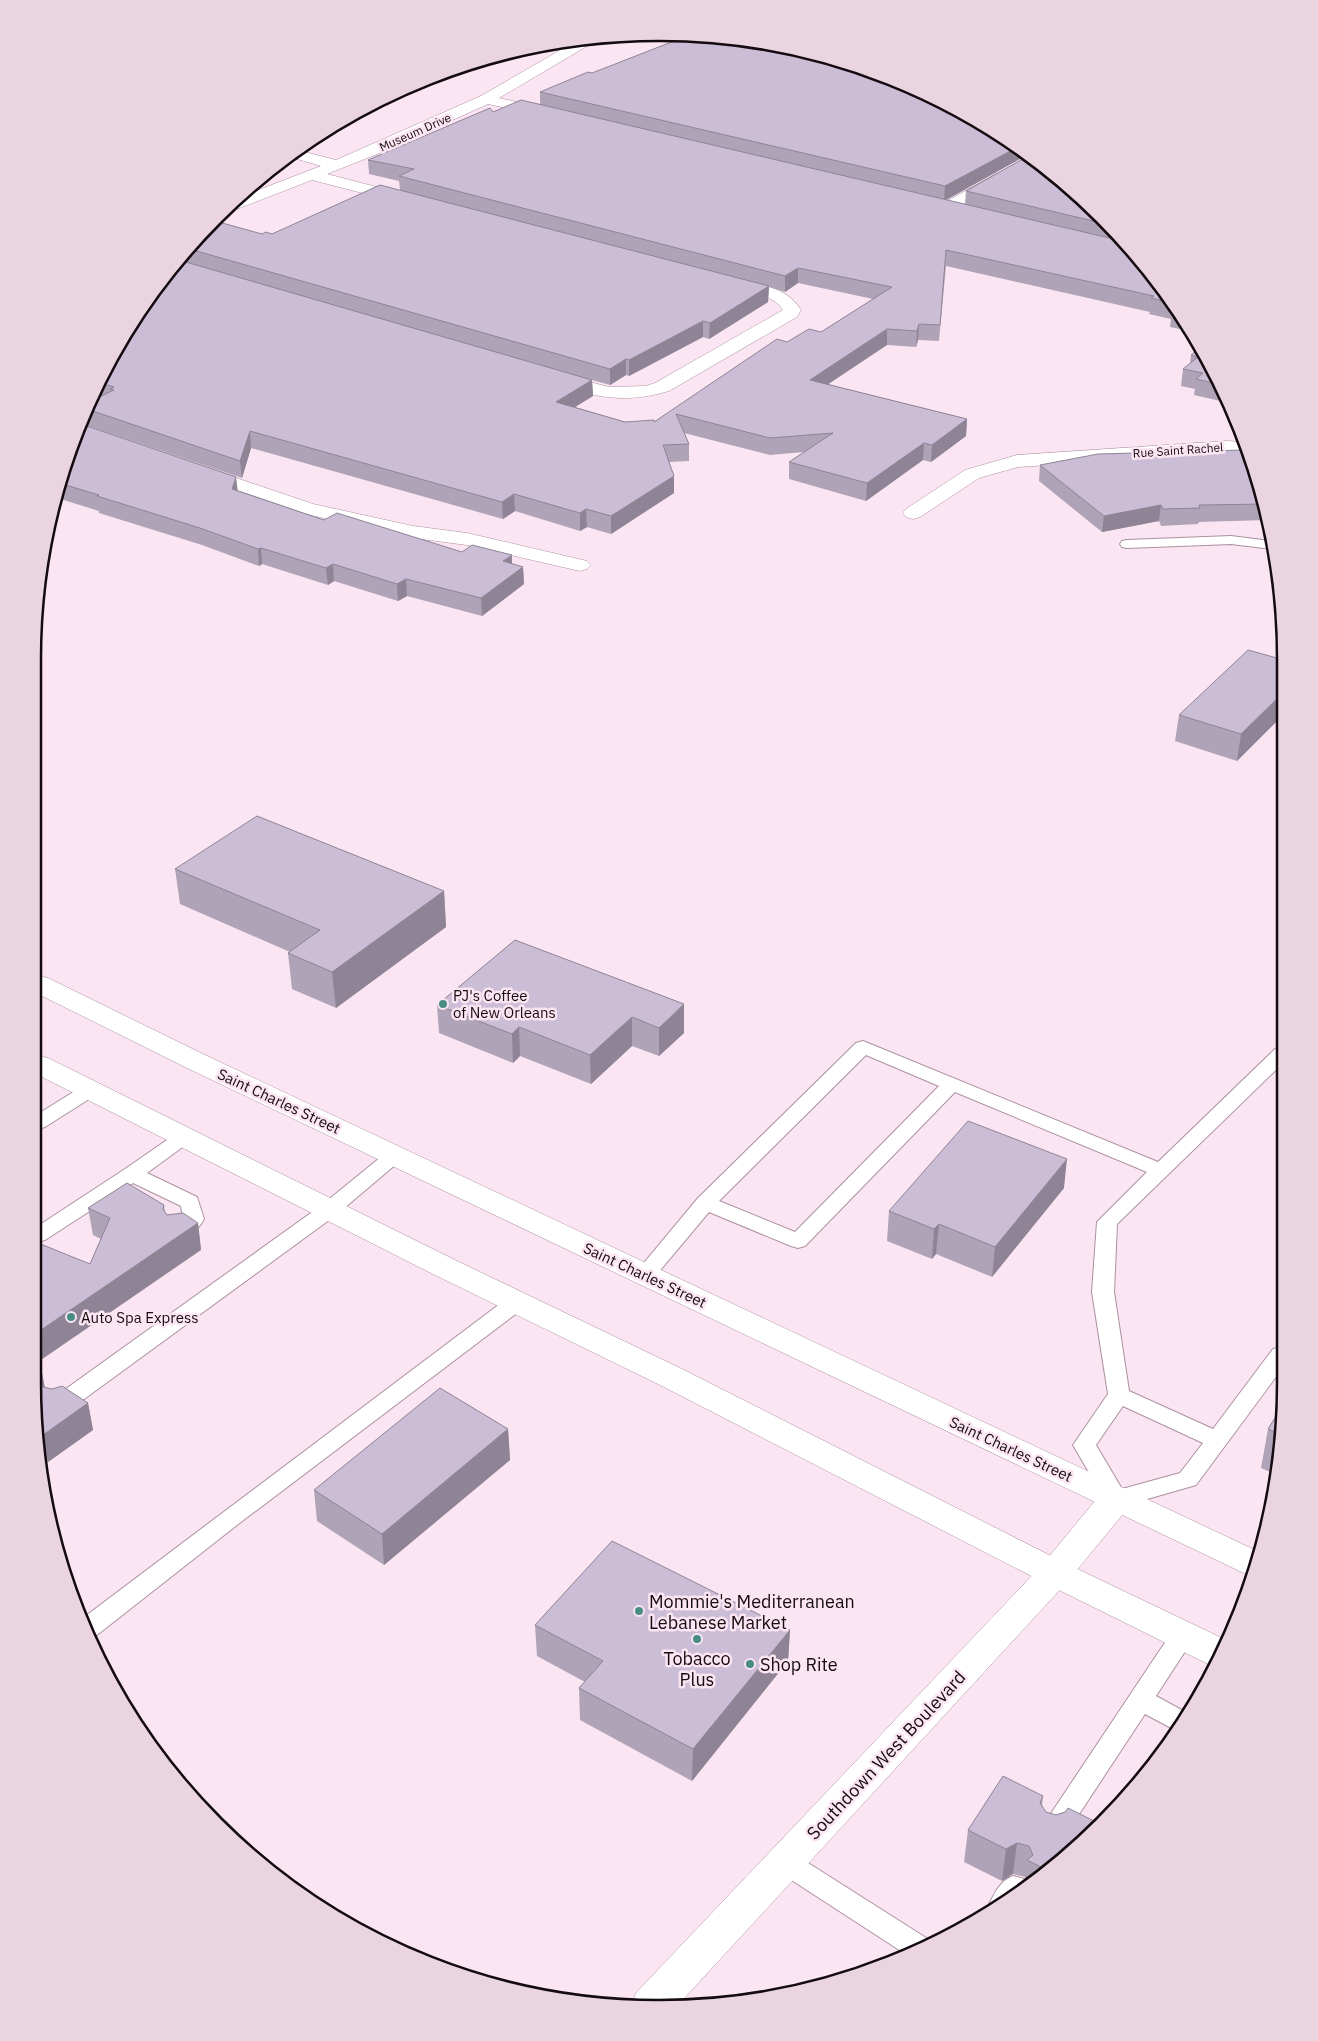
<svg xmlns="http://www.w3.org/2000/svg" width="1318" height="2041" font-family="'IBM Plex Sans',sans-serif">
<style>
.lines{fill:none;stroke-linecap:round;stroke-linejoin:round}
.lane-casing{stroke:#ab91a0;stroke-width:2}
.street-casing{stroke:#ab91a0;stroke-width:1}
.secondary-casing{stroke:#ab91a0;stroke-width:1}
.lane{fill:#fff;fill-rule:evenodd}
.street{fill:#fff;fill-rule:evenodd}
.secondary{fill:#fff;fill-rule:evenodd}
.wall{fill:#afa3b7;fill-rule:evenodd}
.shaded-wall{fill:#8e8495}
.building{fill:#cbbdd5;stroke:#8e8495}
.poi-dot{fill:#488d83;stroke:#fce5f2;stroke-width:2}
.labels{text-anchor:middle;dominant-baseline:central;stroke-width:5;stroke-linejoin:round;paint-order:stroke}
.far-street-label{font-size:12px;fill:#140b10;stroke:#fce5f2}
.poi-label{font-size:15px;fill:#140b10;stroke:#fce5f2;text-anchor:start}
.street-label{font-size:15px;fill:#140b10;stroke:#fce5f2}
.near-poi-label{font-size:18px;fill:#140b10;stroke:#fce5f2;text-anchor:start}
.near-street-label{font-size:18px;fill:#140b10;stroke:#fce5f2}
.rim{fill:none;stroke:#140b10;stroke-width:2.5}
</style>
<rect width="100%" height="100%" fill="#fce5f2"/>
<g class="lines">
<defs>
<path id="lane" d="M1231 536 1271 541 1273 549 1231 544 1127 548 1122 547 1120 544 1122 541 1127 540Z
M863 1041 1158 1162 1275 1049 1282 1047V1064L1117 1224 1114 1292 1129 1391 1213 1429 1273 1349 1281 1347V1370L1196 1485 1116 1508 1108 1505 1073 1445 1108 1394 1092 1292 1097 1222 1147 1172 955 1092 805 1246 798 1248 791 1246 709 1212 652 1280 645 1282 638 1280 634 1275 638 1270 698 1198 856 1043ZM866 1055 939 1086 795 1232 719 1201ZM1123 1406 1203 1443 1180 1473 1122 1489 1096 1445Z
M90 1084 97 1086 100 1090 97 1094 45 1127 38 1129V1114L83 1086Z
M184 1131 191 1133 194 1137 191 1141 147 1173 197 1197 204 1219C197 1231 186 1244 171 1240L168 1235 183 1218 181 1206 133 1183 45 1240 38 1242V1226L125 1169 177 1133Z
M394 1150 401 1152 404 1156 401 1160 336 1215 65 1413 57 1415 49 1413 46 1407 49 1401 322 1205 387 1152Z
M517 1295 525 1297 528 1302 525 1307 237 1525 97 1635 92 1636 83 1618 509 1297Z
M1183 1626 1192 1629 1195 1636 1156 1696 1189 1714 1180 1730 1179 1731 1175 1730 1145 1714 1064 1837 1055 1840 1046 1837 1042 1829 1046 1821 1174 1629Z
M785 1851 794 1854 931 1941 933 1945 907 1955 776 1870 772 1862 776 1854Z
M1014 1876 1024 1879 1027 1886 1007 1903 991 1912 988 1906C995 1893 1000 1880 1014 1876Z"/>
<path id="street" d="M595 38 594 42 499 98 552 110 554 113 552 116 547 117 488 104 375 155 327 174 411 196 413 199 411 202 405 204 312 180 237 209 227 210 240 197 321 166 287 156 297 150 336 160 481 96 576 41Z
M998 173 1004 175 1006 178 1004 181 952 211H940L938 208 940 205Z
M732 279C757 284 787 286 801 310L797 317 669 391C621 405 595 396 549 383L547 379 549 375 556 373 609 387 646 386 655 383 783 310C773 293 743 292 726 288L723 284 726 280Z
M1227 441 1243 442 1248 453H1227L1018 467 979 478 920 517 913 519 906 517 903 513 906 509 965 470 1017 455Z
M201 466 313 504 413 526 467 533 587 561 591 565 587 569 580 571 467 545 413 538 306 514 194 476 191 472 194 468Z
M1116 1486 1128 1490 1133 1499 1128 1508 1067 1582 678 2005 631 2007 636 1993 1043 1564 1104 1490Z"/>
<path id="secondary" d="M38 976 48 978 205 1055 1257 1551 1250 1576 185 1067 38 994Z
M38 1056 48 1058 457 1261 682 1369 1067 1564 1228 1641 1214 1666 1208 1664 1043 1582 660 1385 435 1275 38 1075Z"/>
</defs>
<use href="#lane" class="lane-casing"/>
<use href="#street" class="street-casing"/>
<use href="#secondary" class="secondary-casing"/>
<use href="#lane" class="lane"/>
<use href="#street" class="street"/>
<use href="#secondary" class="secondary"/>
</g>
<path class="wall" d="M592 73 972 116 1027 155 946 200 965 204 966 191 1072 188 1156 277 1189 331 1170 327 1171 319 1149 314 1150 312 946 266 939 341 918 340 916 347 887 345 827 384 967 419 966 436 931 462 923 460 866 501 789 479V462L804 452 770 455 684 433 689 444V461L669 462 674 493 611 534 587 527 580 531 515 511 503 519 251 448 242 478 82 424V421L89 402 98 398 92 396 97 382 188 246 262 234H272L400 190 399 181 369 174 368 160 493 112 540 105V92ZM798 283 873 299 821 332 787 342 654 422H625L575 407 593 396 592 380 610 385 626 375 629 376 703 337 709 339 768 302 769 287 785 292Z
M1200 348 1221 382 1229 403 1194 395 1195 389 1181 386 1183 369 1190 364 1191 355Z
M81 424 237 490 324 520 523 567 524 584 482 616 407 596 398 601 334 581 328 585 262 564 259 566 202 545 99 513V511L54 497Z
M1040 465 1264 497 1268 520 1199 522 1198 524 1161 526 1159 521 1102 532 1039 481Z
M1284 660V714L1237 761 1175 741 1179 715Z
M175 869 444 891 446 927 336 1008 292 989 288 953 290 952 180 904Z
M515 940 684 1033 659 1056 632 1046 591 1084 520 1056 513 1063 439 1033 437 1005Z
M1064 1188 992 1277 936 1254 932 1259 887 1241 889 1211Z
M164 1205 165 1213 167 1215 198 1223 201 1250 90 1264 101 1239 93 1235 88 1208Z
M38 1370 42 1373 45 1388 88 1403 93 1430 48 1462 38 1456Z
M1280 1410V1463L1277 1475 1261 1468 1268 1429Z
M508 1429 510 1460 384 1565 317 1521 314 1490Z
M535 1625 790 1630 788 1661 692 1781 580 1720 579 1688 585 1682 537 1656Z
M1043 1796 1042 1806 1046 1812 1056 1815 1098 1823 1024 1888 1025 1877 1013 1874 1002 1881 964 1862 968 1830Z"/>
<path class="shaded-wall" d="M1016 148 1027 155 944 201 945 186Z
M798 268V283L785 292V276Z
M769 286 768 302 709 339 710 323Z
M703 321V337L629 376V360Z
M919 324 918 340 916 347 917 331Z
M887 329V345L809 397 810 380Z
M626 359V375L610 385V369Z
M592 380 593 396 557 418 556 402Z
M967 419 966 436 931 462 932 445Z
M250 431 251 448 242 478 240 461Z
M924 443 923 460 866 501 867 483Z
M674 476V493L611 534V516Z
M236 477 238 493 232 489Z
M514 494 515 511 503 519 502 502Z
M1161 505 1159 521 1102 532 1104 516Z
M586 509 587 527 580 531V513Z
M261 548 262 564 259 566 258 549Z
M512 555V572L503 561Z
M333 564 334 581 328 585 326 568Z
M523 567 524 584 482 616 481 598Z
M406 579 407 596 398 601 397 584Z
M1284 692V714L1237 761 1241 734Z
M444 891 446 927 336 1008 332 972Z
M684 1004V1033L659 1056V1028Z
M632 1017V1046L591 1084 590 1055Z
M519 1027 520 1056 513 1063 512 1034Z
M1067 1159 1064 1188 992 1277 995 1247Z
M198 1223 201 1250 38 1362V1332Z
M939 1224 936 1254 932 1259 934 1229Z
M42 1373 47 1400 39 1380Z
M88 1403 93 1430 48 1462 43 1435Z
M508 1429 510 1460 384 1565 382 1534Z
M790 1630 788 1661 692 1781 693 1749Z
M1017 1843 1013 1874 1002 1881 1006 1849Z"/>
<path class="building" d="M687 36 740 38 860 66 972 116 1016 148 945 186 540 92 588 72 592 73Z
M521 100 1122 241 1156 277 1172 303 1151 298 1154 296 946 250 940 325 919 324 917 331 887 329 810 380 967 419 932 445 924 443 867 483 789 462 833 433 770 438 676 414 689 444 663 445 674 476 611 516 586 509 580 513 514 494 502 502 250 431 240 461 87 409 89 402 114 390 110 389 114 387 97 382 179 260 592 380 556 402 625 422 654 420V422L777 339 787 342 809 329 821 332 892 287 798 268 785 276 399 176 414 169 368 160 490 108 493 112Z
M1028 156 1072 188 1106 224 966 191Z
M380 185 769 286 710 323 703 321 629 360 626 359 610 369 186 248 215 221 262 234 266 232 272 234Z
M1173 305 1177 312 1172 311Z
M1200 348 1221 382 1222 385 1196 379 1203 373 1183 369 1198 357 1191 355Z
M81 424 236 477 232 489 324 520 337 513 462 552 472 545 512 555 503 561 523 567 481 598 406 579 397 584 333 564 326 568 261 548 258 549 200 528 97 496 99 495 59 483Z
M1244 450 1253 468 1264 497 1265 504 1199 505 1200 508 1163 509 1161 505 1104 516 1040 465 1098 454Z
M1248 650 1284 660V692L1241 734 1179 715Z
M257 816 444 891 332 972 288 953 320 930 175 869Z
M515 940 684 1004 659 1028 632 1017 590 1055 519 1027 512 1034 437 1005Z
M968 1121 1067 1159 995 1247 939 1224 934 1229 889 1211Z
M127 1183 164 1205 163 1209 167 1215 183 1213 198 1223 38 1332V1243L90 1264 110 1218 88 1208Z
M38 1370 42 1373 39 1380 43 1387 52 1389 62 1386 88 1403 43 1435 38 1432Z
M440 1388 508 1429 382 1534 314 1490Z
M1280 1410V1434L1268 1429Z
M612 1541 790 1630 693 1749 579 1688 603 1661 535 1625Z
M1003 1776 1043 1796 1040 1803 1046 1812 1056 1815 1065 1812 1068 1808 1098 1823 1045 1869 1027 1860 1033 1855 1029 1846 1017 1843 1006 1849 968 1830Z"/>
<g class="poi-dot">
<circle cx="443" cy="1004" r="5"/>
<circle cx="71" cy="1317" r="5"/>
<circle cx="639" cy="1611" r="5"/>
<circle cx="697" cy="1639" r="5"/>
<circle cx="750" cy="1664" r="5"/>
</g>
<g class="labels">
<g class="far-street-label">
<text transform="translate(415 132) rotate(-24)">Museum Drive</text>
<text transform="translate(1178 450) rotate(-4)">Rue Saint Rachel</text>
</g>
<g class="poi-label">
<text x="453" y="995">PJ's Coffee<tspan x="453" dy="17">of New Orleans</tspan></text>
<text x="81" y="1317">Auto Spa Express</text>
</g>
<g class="street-label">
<text transform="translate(279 1101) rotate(25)">Saint Charles Street</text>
<text transform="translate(645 1275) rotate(25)">Saint Charles Street</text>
<text transform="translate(1011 1449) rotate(25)">Saint Charles Street</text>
</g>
<g class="near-poi-label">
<text x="649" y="1601">Mommie's Mediterranean<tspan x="649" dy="21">Lebanese Market</tspan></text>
<text x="697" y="1658" text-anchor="middle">Tobacco<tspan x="697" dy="21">Plus</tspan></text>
<text x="760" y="1664">Shop Rite</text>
</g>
<g class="near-street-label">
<text transform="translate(886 1755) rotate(-47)">Southdown West Boulevard</text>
</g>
</g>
<path d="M0 0H1318V2041H0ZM659 41H659A618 618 0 0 1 1277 659V1382A618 618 0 0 1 659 2000H659A618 618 0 0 1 41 1382V659A618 618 0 0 1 659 41Z" fill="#e9d4e0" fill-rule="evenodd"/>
<path class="rim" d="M659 41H659A618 618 0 0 1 1277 659V1382A618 618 0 0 1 659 2000H659A618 618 0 0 1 41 1382V659A618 618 0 0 1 659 41Z"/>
</svg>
